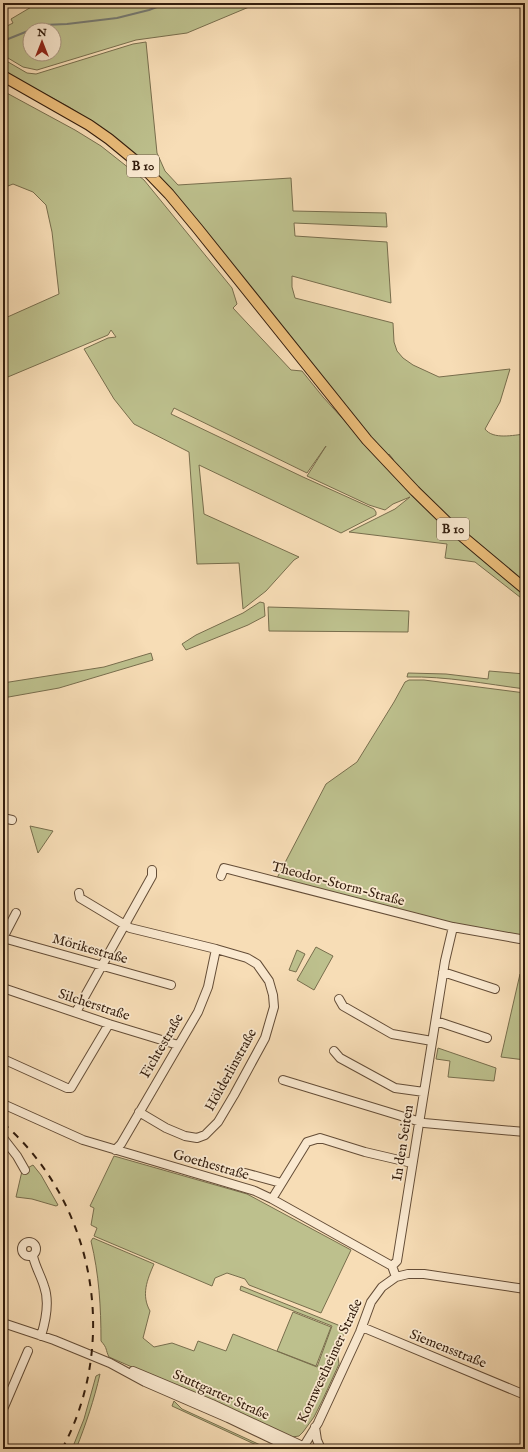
<svg xmlns="http://www.w3.org/2000/svg" width="528" height="1452" font-family="'IM FELL English',serif">
<style>
.green{fill:#bdc08d;stroke:#786e4d;fill-rule:evenodd}
.lines{fill:none;stroke-linecap:round;stroke-linejoin:round}
.stream{stroke:#767b74;stroke-width:2}
.minor-casing{stroke:#644d37;stroke-width:10}
.major-casing{stroke:#331d0d;stroke-width:12}
.minor{stroke:#fae9d0;stroke-width:8}
.major{stroke:#ecbe7b;stroke-width:10}
.rail{stroke:#331d0d;stroke-width:2;stroke-dasharray:7 7;stroke-linecap:butt}
.labels{text-anchor:middle;dominant-baseline:central;stroke-width:3.5;stroke-linejoin:round;paint-order:stroke}
.shield{fill:#fae9d0;stroke:#6f5a48;stroke-width:1}
.shield-label{font-size:13px;font-weight:bold;fill:#331d0d}
.street-label{font-size:14px;fill:#331d0d;stroke:#fae9d0}
</style>
<rect width="100%" height="100%" fill="#f7ddb6"/>
<filter id="stains"><feTurbulence type="fractalNoise" baseFrequency=".005" numOctaves="4"/><feColorMatrix values="0 0 0 0 .2 0 0 0 0 .09 0 0 0 0 .02 0 0 0 .5 -.17"/></filter>
<radialGradient id="worn" r=".72"><stop offset=".6" stop-color="#630" stop-opacity="0"/><stop offset="1" stop-color="#630" stop-opacity=".3"/></radialGradient>
<path class="green" d="M38 3H263L249 7 187 33 136 40 37 70 23 67 3 55V28L13 23 11 19ZM30 30H54V54H30Z
M146 42 157 153 165 171 178 185 291 178 293 211 386 213 387 227 294 223 295 236 387 242 391 303 292 276V287L295 298 393 323 394 342 397 351 403 358 413 365 439 377 510 369 500 402 485 429C493 440 514 435 525 434V584L453 523 393 463V459L389 454 388 456 385 455 192 214 96 124 69 107 3 71V59L27 73 36 74 133 44Z
M3 91 75 130 101 146 144 180 232 288 237 304 233 308 291 370 302 371 323 397 412 495 525 595V601L475 562 445 558 447 544 349 532 395 509 410 497 393 504 385 510 369 505 307 476 326 446 307 473 174 408 171 414 303 477 374 509 376 512V515L341 533 199 465 204 514 299 557 294 560 266 591 243 609 239 563 197 564 189 452 134 424 114 399 84 349 108 338 116 337 111 330 108 335 3 379V319L59 294 52 232 46 205 33 192 13 184 3 188Z
M260 602 264 603 265 616 248 625 186 650 182 644 196 635 243 613Z
M268 607 409 611 408 632 269 631Z
M151 653 153 660 59 688 3 698V683L104 667Z
M489 671 525 674V689C486 684 446 676 407 677L408 673 446 674 488 679Z
M409 680H424L525 693V937L456 924 277 878 326 784 357 762 394 702 405 682Z
M30 826 53 831 38 853Z
M316 947 333 956 314 990 297 980Z
M297 950 305 954 296 972 289 970Z
M520 974 525 975V1060L501 1057Z
M438 1048 496 1068 494 1081 448 1077 450 1061 436 1059Z
M114 1156 247 1194 351 1250 321 1313 249 1285 245 1279 227 1273 215 1278 212 1286 94 1236 97 1228 91 1225 94 1208 90 1206Z
M33 1165 41 1175 58 1205 56 1206 32 1199 16 1197 22 1171Z
M93 1238 154 1264C147 1280 141 1295 150 1311L143 1338 154 1347 172 1343 194 1351 198 1341 226 1351 233 1334 317 1367 332 1326 240 1290 241 1286 343 1327 344 1333 337 1350 339 1364 323 1399 314 1417 303 1432 299 1436 292 1437 109 1357C105 1349 108 1349 101 1341 101 1307 99 1274 91 1241Z
M293 1312 331 1327 316 1366 277 1351Z
M100 1374C94 1400 86 1424 76 1449H72L84 1419 96 1376Z
M174 1401 182 1409 269 1449H265L172 1406Z"/>
<g class="lines">
<path class="stream" d="M3 41 43 25 67 24 117 18 149 10 167 3"/>
<defs>
<path id="minor" d="M3 818 12 820
M221 876 224 868 453 927 520 939
M79 893 80 898 130 928 216 949 247 958 257 964 269 981 273 995 274 1007 265 1038 234 1095 218 1122 205 1135 197 1138 185 1136 166 1128 139 1112
M3 938 171 985
M3 938 16 913
M443 972 495 989
M3 988 109 1024 178 1045
M339 999 343 1006 392 1034 432 1041
M76 1012 152 876V870
M436 1021 487 1038
M334 1051 340 1058 395 1088 424 1092
M3 1059 67 1088H71L109 1024
M283 1080 424 1123 525 1132
M3 1104 83 1140 255 1191 272 1199 392 1266 396 1277
M3 1138 17 1156 25 1170
M115 1150 121 1144 198 1012 208 987 216 949
M245 1173 281 1183
M272 1199 307 1142 320 1138 365 1152 412 1163
M22 1249a7 7 0 1 1 14 0a7 7 0 1 1-14 0Z
M33 1256C35 1266 41 1276 44 1286 50 1302 46 1320 41 1336
M392 1266 397 1261 445 961 453 927
M3 1323 54 1340 110 1363 145 1382 228 1418 293 1449
M362 1327 525 1395
M133 1371 212 1404 309 1449
M4 1407 28 1351
M315 1427 317 1440 321 1449
M302 1449 318 1423 337 1382 360 1332 371 1302 382 1287 396 1277 408 1274H424L525 1289"/>
<path id="major" d="M3 76 89 125 109 139 143 167 169 194 198 229 367 440 415 491 456 531 525 589"/>
</defs>
<use href="#minor" class="minor-casing"/>
<use href="#major" class="major-casing"/>
<use href="#minor" class="minor"/>
<use href="#major" class="major"/>
<path class="rail" d="M3 1123C95 1203 120 1342 62 1449"/>
</g>
<g class="labels">
<g class="shield">
<rect x="127" y="155" width="32" height="22" rx="3"/>
<rect x="437" y="518" width="32" height="22" rx="3"/>
</g>
<g class="shield-label">
<text x="143" y="166">B 10</text>
<text x="453" y="529">B 10</text>
</g>
<g class="street-label">
<text transform="translate(338 884) rotate(15)">Theodor-Storm-Straße</text>
<text transform="translate(90 949) rotate(16)">Mörikestraße</text>
<text transform="translate(94 1005) rotate(18)">Silcherstraße</text>
<text transform="translate(162 1046) rotate(-60)">Fichtestraße</text>
<text transform="translate(231 1070) rotate(-61)">Hölderlinstraße</text>
<text transform="translate(403 1143) rotate(-81)">In den Seiten</text>
<text transform="translate(211 1165) rotate(16)">Goethestraße</text>
<text transform="translate(448 1349) rotate(22)">Siemensstraße</text>
<text transform="translate(330 1361) rotate(-65)">Kornwestheimer Straße</text>
<text transform="translate(221 1395) rotate(24)">Stuttgarter Straße</text>
</g>
</g>
<rect width="528" height="1452" fill="none" stroke="#f7ddb6" stroke-width="16"/>
<rect x="4" y="4" width="520" height="1444" fill="none" stroke="#331d0d" stroke-width="2"/>
<rect x="8" y="8" width="512" height="1436" fill="none" stroke="#331d0d"/>
<g transform="translate(42 42)"><circle r="19" fill="#fae9d0" stroke="#aa9782"/>
<path d="M0-3L7 15L0 10L-7 15Z" fill="#8f2418"/>
<text y="-6" font-size="11" font-weight="bold" text-anchor="middle" fill="#331d0d">N</text>
</g>
<rect width="100%" height="100%" filter="url(#stains)"/>
<rect width="100%" height="100%" fill="url(#worn)"/>
</svg>
